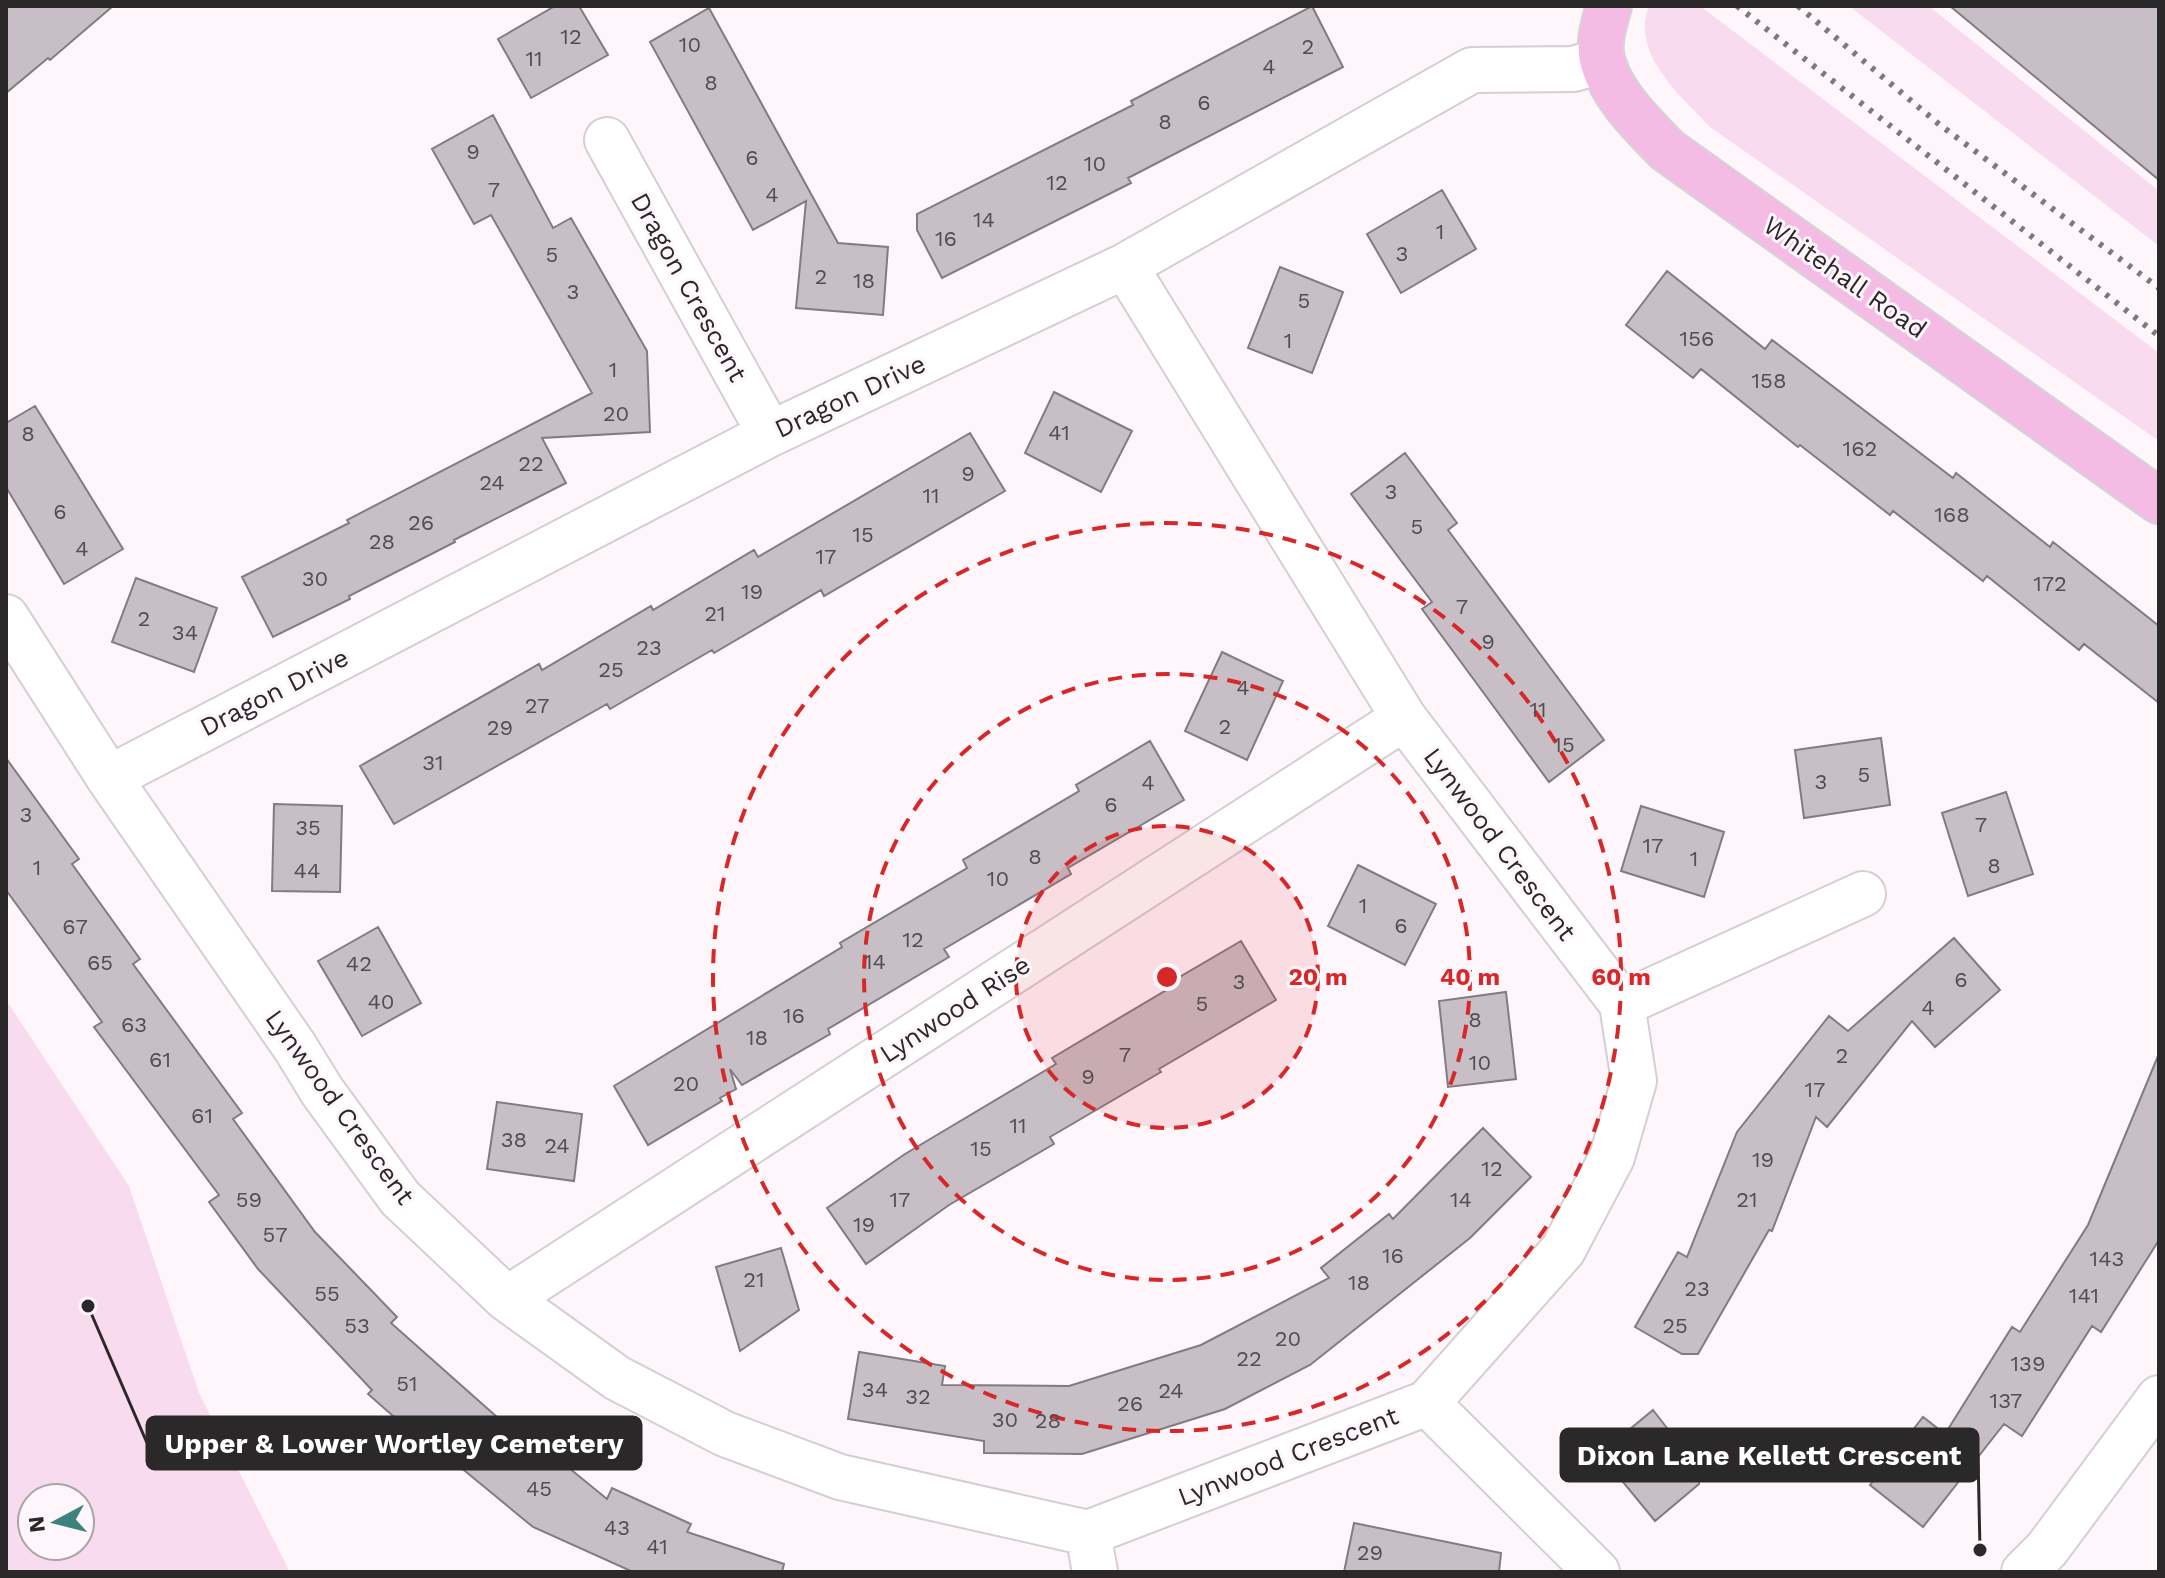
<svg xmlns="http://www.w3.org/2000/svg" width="2165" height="1578" font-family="'Work Sans',sans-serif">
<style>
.green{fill:#f8dbee;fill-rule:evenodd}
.building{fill:#c7bfc5;stroke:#827b80;stroke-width:2}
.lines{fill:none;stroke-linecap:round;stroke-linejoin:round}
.minor-casing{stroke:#d6ced3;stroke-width:48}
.primary-casing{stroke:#d5d4d4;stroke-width:48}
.minor{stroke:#fff;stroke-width:44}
.primary{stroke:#f4bce5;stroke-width:44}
.rail{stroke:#7e797c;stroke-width:6;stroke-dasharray:4 8;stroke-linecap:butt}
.ring{fill:none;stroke:#d62828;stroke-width:4;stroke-dasharray:14 10}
.labels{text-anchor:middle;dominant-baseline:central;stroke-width:6;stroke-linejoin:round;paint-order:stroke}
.number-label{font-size:22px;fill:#524e51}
.street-label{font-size:26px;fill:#2b282a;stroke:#fff6fc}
.centre{fill:#d62828;stroke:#fff6fc;stroke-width:4}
.ring-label{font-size:24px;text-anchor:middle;font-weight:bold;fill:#d62828;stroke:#fff6fc;stroke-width:6;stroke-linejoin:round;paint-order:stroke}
.leader{fill:none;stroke:#2b282a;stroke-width:3}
.callout-dot{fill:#2b282a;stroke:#fff6fc;stroke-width:3}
.callout{fill:#2b282a;stroke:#2b282a;stroke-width:3}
.callout-label{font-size:28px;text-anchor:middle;font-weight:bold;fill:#fff}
</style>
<rect width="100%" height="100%" fill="#fff6fc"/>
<path class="green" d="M1649 6H1700L2159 353V441L1710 127C1681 96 1630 54 1649 6Z
M1849 6H1929L2159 191V246Z
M6 1000 129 1186 199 1393 290 1572H6ZM32 1498H80V1546H32Z"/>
<path class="building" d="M6 6H113L50 60 48 58 6 93Z
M555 6H579L608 55 531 98 498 39Z
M1312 6 1343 67 1128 178 1131 183 942 278 917 230V214L1133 105 1131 101Z
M1950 6H2159V180Z
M709 8 838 243 888 247 883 315 796 308 806 201 753 230 650 42Z
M493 115 553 228 571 218 647 351 650 432 542 438 566 483 454 540 455 542 349 596 350 599 273 637 242 577 349 523 347 520 592 393 491 215 474 224 432 149Z
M1442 190 1476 249 1401 293 1367 234Z
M1280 267 1343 292 1312 373 1248 348Z
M1667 271 1765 349 1772 340 1953 478 1956 473 2050 547 2053 542 2159 626V703L2084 644 2079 650 1987 576 1983 581 1893 511 1890 515 1800 445 1798 447 1701 369 1693 378 1626 325Z
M1054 392 1132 431 1101 492 1025 453Z
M35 406 123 549 64 584 6 487V423Z
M970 433 1005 491 824 596 821 590 714 653 712 650 610 709 607 704 394 824 360 766 539 664 542 670 651 606 653 610 754 550 758 557Z
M1405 453 1457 523 1448 530 1604 740 1549 782 1422 609 1432 602 1351 494Z
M136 578 217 608 194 672 112 642Z
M1222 652 1283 681 1247 760 1185 731Z
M1881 738 1890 805 1804 818 1795 750Z
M1150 741 1184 800 1068 868 1071 874 944 949 949 957 828 1029 830 1034 742 1085 730 1069 736 1089 720 1098 722 1101 648 1145 614 1086 842 947 840 943 967 868 963 860 1079 791 1076 785Z
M6 758 79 859 72 864 140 959 133 964 242 1113 233 1119 315 1232 397 1317 391 1323 506 1425 510 1420 607 1499 612 1488 691 1524 687 1532 784 1564 782 1572H633L533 1527 437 1448 434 1452 368 1394 372 1390 258 1269 209 1202 219 1195 94 1027 102 1022 6 890Z
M2006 792 2033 874 1968 896 1942 813Z
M274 804 342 806 340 892 272 891Z
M1641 806 1724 832 1704 897 1621 871Z
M1358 865 1436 904 1405 965 1328 926Z
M378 927 421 1003 362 1036 318 961Z
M1954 938 2000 990 1935 1047 1912 1021 1827 1127 1816 1117 1772 1231 1769 1230 1698 1354H1682L1635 1327 1678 1252 1687 1257 1737 1132 1829 1016 1848 1031Z
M1241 941 1276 1000 1159 1069 1161 1072 1050 1137 1054 1144 949 1205 866 1264 827 1208 905 1154 1056 1064 1052 1058 1168 989 1166 985Z
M1506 992 1516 1079 1448 1087 1439 1001Z
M2158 1056 2159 1240 2101 1332 2092 1326 2022 1436 2004 1424 1923 1527 1870 1485 1923 1417 1945 1434 2012 1327 2020 1332 2088 1225Z
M497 1102 582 1114 574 1181 487 1169Z
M1483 1128 1531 1177 1470 1238 1310 1365 1225 1409 1082 1454 984 1453V1441L848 1419 859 1352 945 1366 942 1385 1069 1386 1201 1345 1329 1278 1321 1268 1389 1214 1393 1219Z
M781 1248 799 1310 740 1351 716 1267Z
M1653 1410 1699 1469V1484L1655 1521 1600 1454Z
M1354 1523 1501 1553 1499 1572H1344Z"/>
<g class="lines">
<defs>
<path id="minor" d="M607 140 770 434
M6 617 109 778 295 1047 322 1091 400 1198 507 1299 617 1378 725 1434 840 1477 1088 1533 1427 1403 1563 1250 1612 1157 1634 1081 1622 1004 1404 718 1125 266
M109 778 770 434 1125 266 1472 70 1573 69 1602 61
M1622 1004 1863 894
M507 1299 1404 718
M1427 1403 1597 1572
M1088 1533 1095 1572
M2024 1572 2047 1549 2159 1398"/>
<path id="primary" d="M1609 6C1604 23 1597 45 1603 63 1613 97 1643 125 1667 150L2159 501"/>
</defs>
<use href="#minor" class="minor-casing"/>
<use href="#primary" class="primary-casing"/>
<use href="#minor" class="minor"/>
<use href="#primary" class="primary"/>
<path class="rail" d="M1737 6 2159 336
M1798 6 1940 125 2159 288"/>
</g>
<circle cx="1167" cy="977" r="151" fill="#d62828" fill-opacity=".12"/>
<g class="ring">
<circle cx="1167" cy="977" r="151"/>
<circle cx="1167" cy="977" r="303"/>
<circle cx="1167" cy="977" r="454"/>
</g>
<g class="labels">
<g class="number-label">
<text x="571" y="36">12</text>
<text x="690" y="44">10</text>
<text x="1308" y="46">2</text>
<text x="534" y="58">11</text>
<text x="1269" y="66">4</text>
<text x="711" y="82">8</text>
<text x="1204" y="102">6</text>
<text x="1165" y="121">8</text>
<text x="473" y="151">9</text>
<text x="752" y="157">6</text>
<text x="1095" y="163">10</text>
<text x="1057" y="182">12</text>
<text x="494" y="189">7</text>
<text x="772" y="194">4</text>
<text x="984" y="219">14</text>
<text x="1440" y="231">1</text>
<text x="946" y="238">16</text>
<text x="1402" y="253">3</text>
<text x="552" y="254">5</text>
<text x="821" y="276">2</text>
<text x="864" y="280">18</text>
<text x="573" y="291">3</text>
<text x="1304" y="300">5</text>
<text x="1697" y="338">156</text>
<text x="1288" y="340">1</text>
<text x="613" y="369">1</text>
<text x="1769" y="380">158</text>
<text x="616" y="413">20</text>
<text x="1059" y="432">41</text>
<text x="28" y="433">8</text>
<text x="1860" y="448">162</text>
<text x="531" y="463">22</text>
<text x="968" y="473">9</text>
<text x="492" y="482">24</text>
<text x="1391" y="491">3</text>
<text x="931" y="495">11</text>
<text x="60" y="511">6</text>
<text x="1952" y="514">168</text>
<text x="421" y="522">26</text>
<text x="1417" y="526">5</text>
<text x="863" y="534">15</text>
<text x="382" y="541">28</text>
<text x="82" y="548">4</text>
<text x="826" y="556">17</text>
<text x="315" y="578">30</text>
<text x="2050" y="583">172</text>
<text x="752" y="591">19</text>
<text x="1462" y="606">7</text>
<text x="715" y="613">21</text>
<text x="144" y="618">2</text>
<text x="185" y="632">34</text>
<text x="1488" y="641">9</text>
<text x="649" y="647">23</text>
<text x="611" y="669">25</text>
<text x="1243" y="687">4</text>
<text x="537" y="705">27</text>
<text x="1538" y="709">11</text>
<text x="1225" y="726">2</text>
<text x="500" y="727">29</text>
<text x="1564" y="744">15</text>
<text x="433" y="762">31</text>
<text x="1864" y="774">5</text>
<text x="1821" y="781">3</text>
<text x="1148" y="782">4</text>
<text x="1111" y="804">6</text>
<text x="26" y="814">3</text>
<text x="1981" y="824">7</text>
<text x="308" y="827">35</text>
<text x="1653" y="845">17</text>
<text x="1035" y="856">8</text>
<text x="1694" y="858">1</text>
<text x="1994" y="865">8</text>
<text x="37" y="867">1</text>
<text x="307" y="870">44</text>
<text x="998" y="878">10</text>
<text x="1363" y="905">1</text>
<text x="1401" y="925">6</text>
<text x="75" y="926">67</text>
<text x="913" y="939">12</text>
<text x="875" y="961">14</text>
<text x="100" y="962">65</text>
<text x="359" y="963">42</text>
<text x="1961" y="979">6</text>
<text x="1239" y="981">3</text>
<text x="381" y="1001">40</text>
<text x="1202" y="1003">5</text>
<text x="1928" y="1007">4</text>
<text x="794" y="1015">16</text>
<text x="1475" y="1019">8</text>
<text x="134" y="1024">63</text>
<text x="757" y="1037">18</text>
<text x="1125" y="1054">7</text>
<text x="1842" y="1055">2</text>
<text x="160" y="1059">61</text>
<text x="1480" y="1062">10</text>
<text x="1088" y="1076">9</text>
<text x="686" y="1083">20</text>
<text x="1815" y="1089">17</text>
<text x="202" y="1115">61</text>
<text x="1018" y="1125">11</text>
<text x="514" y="1139">38</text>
<text x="557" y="1145">24</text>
<text x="981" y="1148">15</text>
<text x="1763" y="1159">19</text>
<text x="1492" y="1168">12</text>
<text x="249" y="1199">59</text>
<text x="900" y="1199">17</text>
<text x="1461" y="1199">14</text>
<text x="1747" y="1199">21</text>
<text x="864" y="1224">19</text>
<text x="275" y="1234">57</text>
<text x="1393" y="1255">16</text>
<text x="2107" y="1258">143</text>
<text x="754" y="1279">21</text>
<text x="1359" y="1282">18</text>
<text x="1697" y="1288">23</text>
<text x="327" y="1293">55</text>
<text x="2084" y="1295">141</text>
<text x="357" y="1325">53</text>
<text x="1675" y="1325">25</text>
<text x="1288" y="1338">20</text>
<text x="1249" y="1358">22</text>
<text x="2028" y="1363">139</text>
<text x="407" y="1383">51</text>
<text x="875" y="1389">34</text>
<text x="1171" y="1390">24</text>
<text x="918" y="1396">32</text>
<text x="2006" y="1400">137</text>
<text x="1130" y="1403">26</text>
<text x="1005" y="1419">30</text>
<text x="1048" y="1420">28</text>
<text x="539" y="1488">45</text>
<text x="617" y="1527">43</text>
<text x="657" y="1546">41</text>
<text x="1370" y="1552">29</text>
</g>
<g class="street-label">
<text transform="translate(1845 277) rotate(35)">Whitehall Road</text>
<text transform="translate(689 287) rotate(61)">Dragon Crescent</text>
<text transform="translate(850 396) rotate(-25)">Dragon Drive</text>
<text transform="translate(274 692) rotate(-27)">Dragon Drive</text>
<text transform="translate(1500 844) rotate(53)">Lynwood Crescent</text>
<text transform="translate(955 1009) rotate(-33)">Lynwood Rise</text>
<text transform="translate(340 1107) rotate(54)">Lynwood Crescent</text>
<text transform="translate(1288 1456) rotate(-21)">Lynwood Crescent</text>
</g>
</g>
<circle cx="1167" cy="977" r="12" class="centre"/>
<g class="ring-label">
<text x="1318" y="985">20 m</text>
<text x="1470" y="985">40 m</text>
<text x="1621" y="985">60 m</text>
</g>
<path class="leader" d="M88 1306L147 1443M1980 1550L1978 1455"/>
<g class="callout-dot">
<circle cx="88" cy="1306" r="8"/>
<circle cx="1980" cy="1550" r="8"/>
</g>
<g class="callout">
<rect x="147" y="1417" width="494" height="52" rx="8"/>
<rect x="1561" y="1429" width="417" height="52" rx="8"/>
</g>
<g class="callout-label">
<text x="394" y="1453">Upper &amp; Lower Wortley Cemetery</text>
<text x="1769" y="1465">Dixon Lane Kellett Crescent</text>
</g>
<rect width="2165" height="1578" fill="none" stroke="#2b282a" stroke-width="16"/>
<g transform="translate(56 1522) rotate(263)"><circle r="38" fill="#fff6fc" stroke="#aaa4a8" stroke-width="2"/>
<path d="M0-6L14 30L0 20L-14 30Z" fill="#3c837d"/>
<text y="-12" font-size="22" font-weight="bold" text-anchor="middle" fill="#2b282a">N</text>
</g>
</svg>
